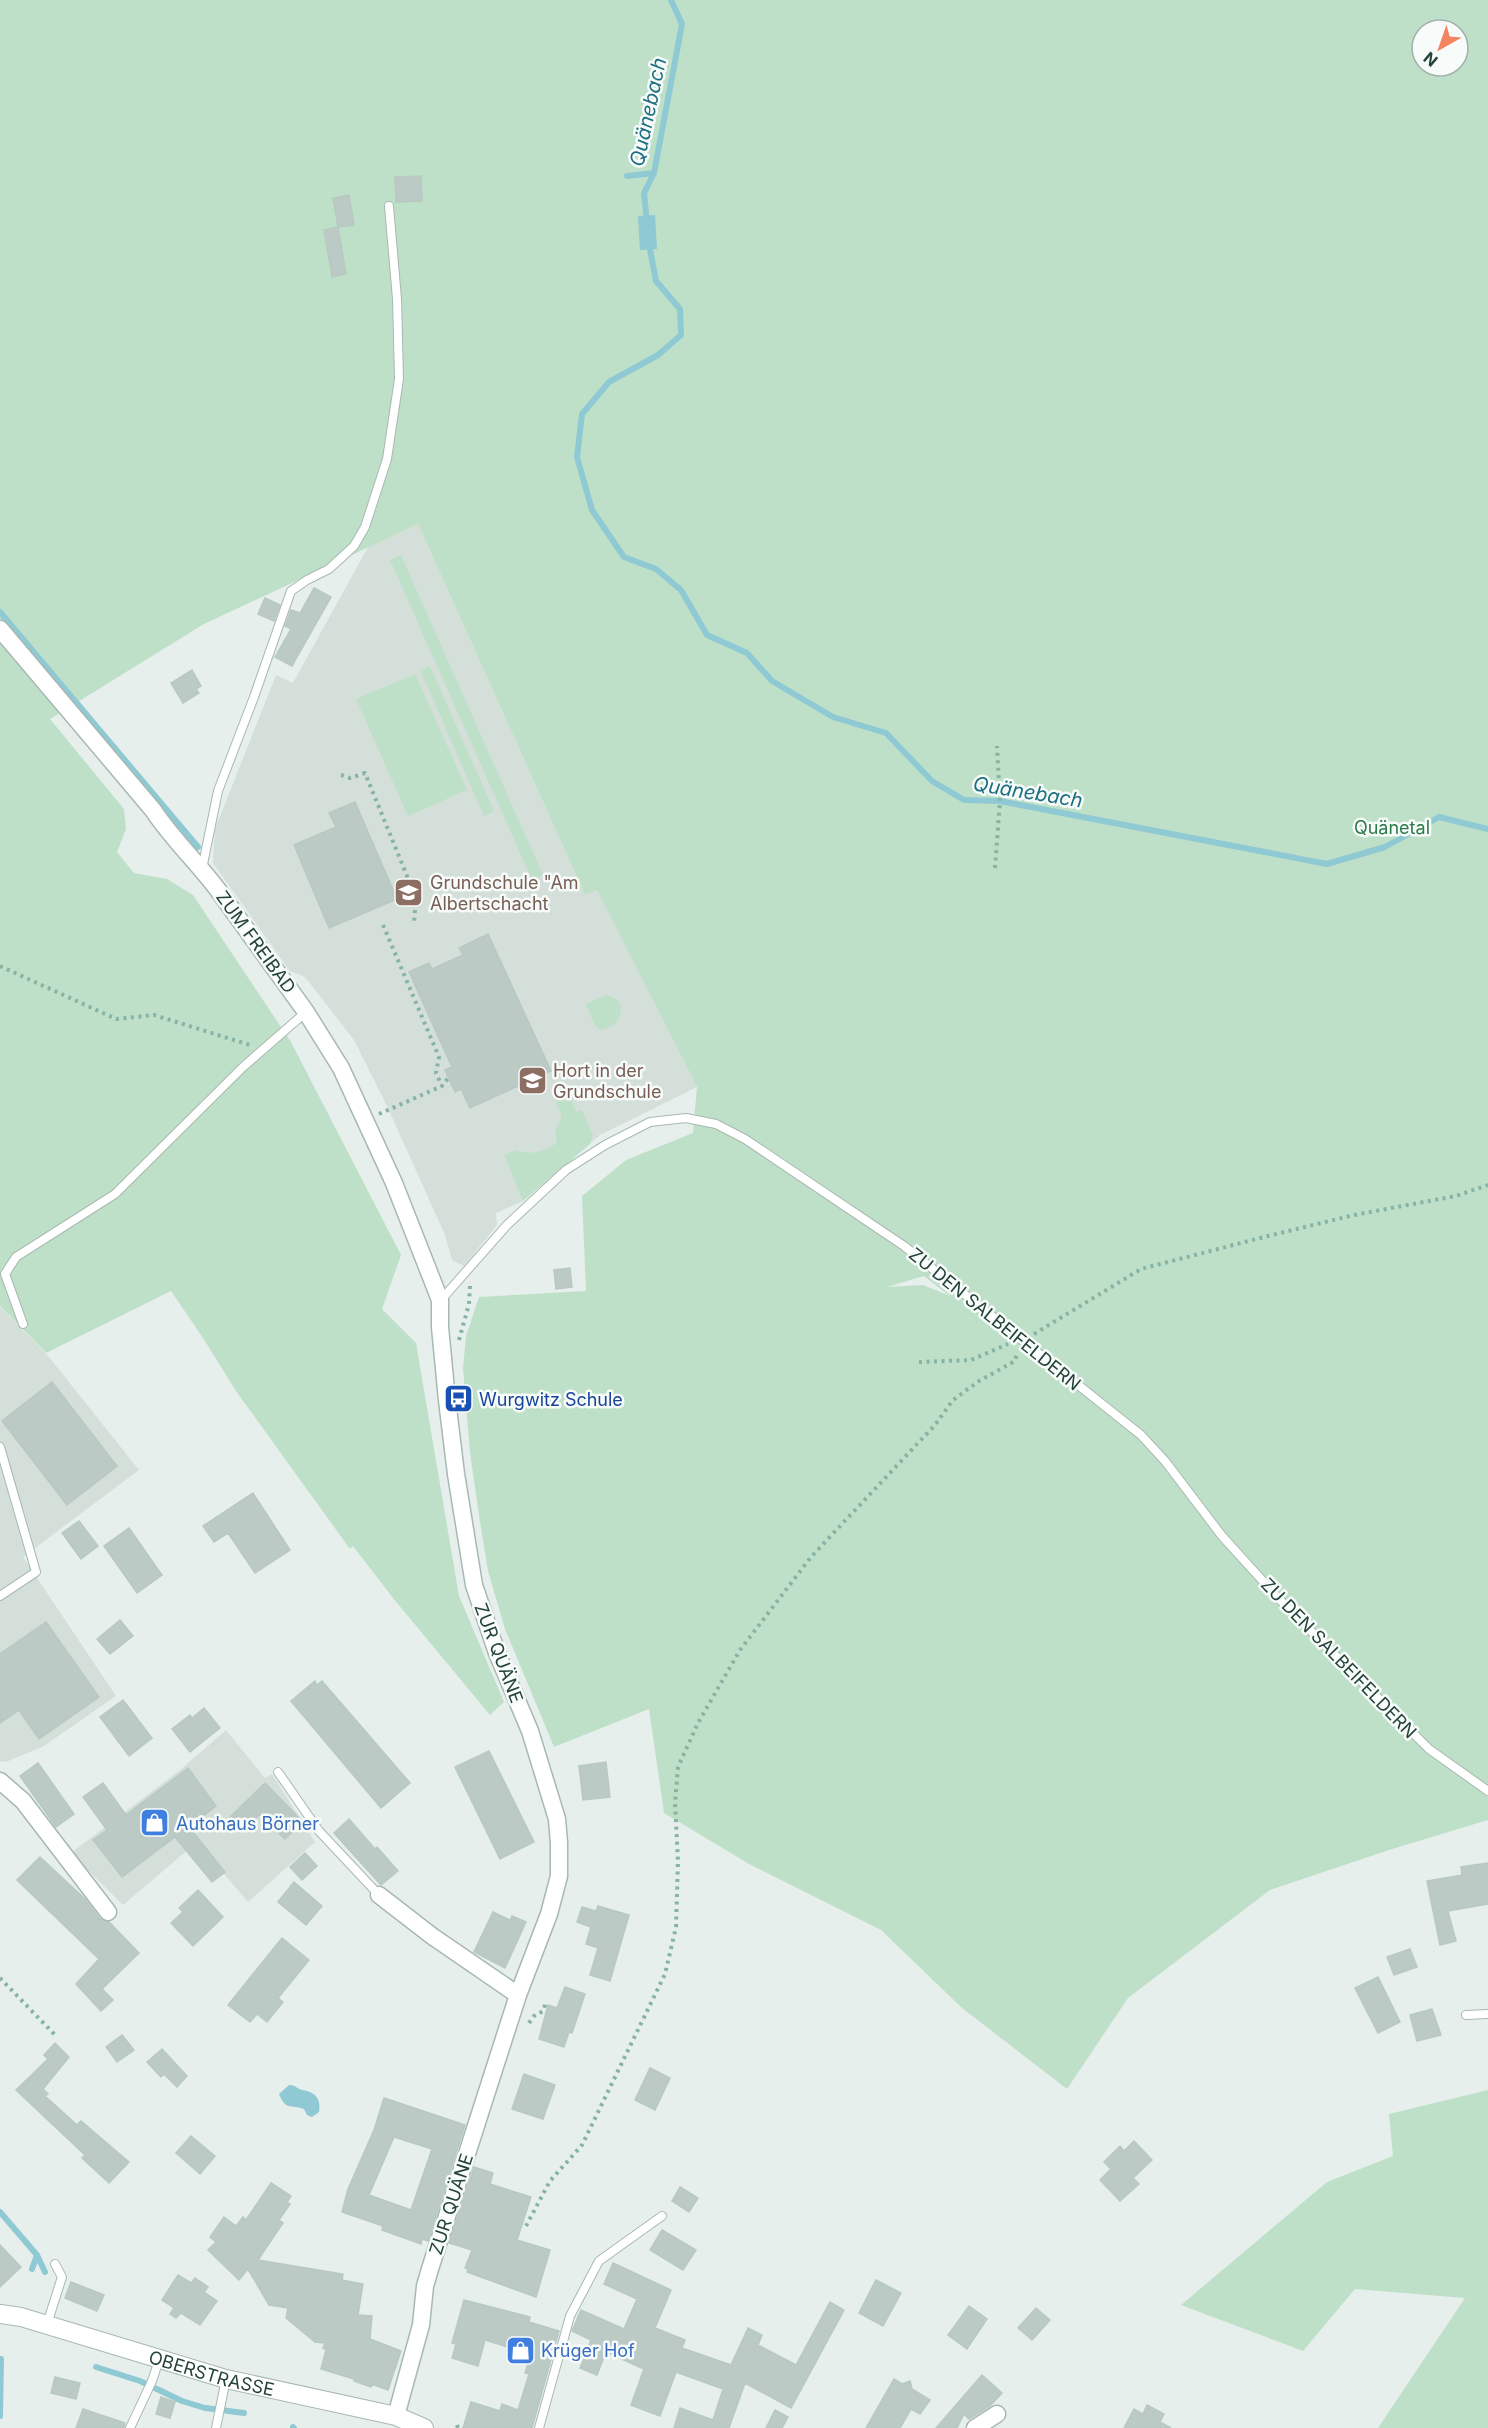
<svg xmlns="http://www.w3.org/2000/svg" width="1488" height="2428" font-family="Inter,sans-serif">
<style>
.built{fill:#d4dfda}
.green{fill:#bfe0c8;fill-rule:evenodd}
.water{fill:#8ec9d4}
.lines{fill:none;stroke-linecap:round;stroke-linejoin:round}
.stream{stroke:#8ec9d4;stroke-width:6}
.building{fill:#bbcac4;stroke:#b8c9c2;stroke-width:1.5;fill-rule:evenodd}
.service-casing{stroke:#a8b8b2;stroke-width:10}
.minor-casing{stroke:#a8b8b2;stroke-width:19}
.tertiary-casing{stroke:#a8b8b2;stroke-width:20}
.path{stroke:#86b3a5;stroke-width:4;stroke-dasharray:3 4.5;stroke-linecap:butt}
.service{stroke:#fff;stroke-width:8}
.minor{stroke:#fff;stroke-width:16}
.tertiary{stroke:#fff;stroke-width:18}
.labels{text-anchor:middle;dominant-baseline:central;stroke-width:5;stroke-linejoin:round;paint-order:stroke}
.park-label{font-size:18px;fill:#2d7a4b;stroke:#f7fbf9}
.education-label{font-size:18px;fill:#785e54;stroke:#f7fbf9;text-anchor:start}
.street-label{font-size:18px;fill:#24423a;stroke:#f7fbf9}
.transit-label{font-size:18px;fill:#164399;stroke:#f7fbf9;text-anchor:start}
.shop-label{font-size:18px;fill:#366cbe;stroke:#f7fbf9;text-anchor:start}
.water-label{font-size:20px;font-style:italic;fill:#1c6f80;stroke:#f7fbf9}
</style>
<rect width="100%" height="100%" fill="#e6efeb"/>
<path class="built" d="M418 524 585 895 597 889 697 1087 600 1135 523 1201 496 1213 497 1225 464 1266 452 1260 445 1235 387 1106 354 1040 305 977 290 971 213 863 215 829 276 675 293 683 368 547Z
M0 1307 49 1357 139 1470 23 1557 116 1696 44 1746 6 1762 0 1761Z
M226 1730 265 1778 272 1774 315 1842 248 1902 197 1842 123 1905 71 1853 180 1770Z"/>
<path class="green" d="M0 0H1488V1820L1389 1850 1270 1890 1128 1998 1067 2089 962 2008 881 1930 749 1864 664 1813 649 1709 554 1747 505 1629 488 1571 480 1522 470 1453 463 1368 466 1336 479 1297 586 1291 582 1196 626 1160 693 1133 697 1087 597 890 585 895 418 524 204 624 50 719 124 809 126 829 117 852 134 873 167 879 193 895 291 1042 401 1255 382 1309 416 1343 459 1596 504 1702 490 1715 393 1598 353 1546 350 1549 236 1391 203 1338 171 1291 46 1353 0 1306ZM1422 30H1458V66H1422ZM924 1276 950 1296 923 1285 887 1287Z
M401 555 543 875 532 880 390 560Z
M430 666 494 811 484 816 420 670Z
M415 674 467 790 408 816 356 699Z
M607 995C631 1001 621 1027 601 1030L595 1026 586 1004Z
M567 1089 576 1112 582 1110 593 1135 590 1144 523 1201 504 1155 516 1150C532 1156 543 1151 557 1143L555 1131 562 1117 554 1097Z
M1488 2090V2428H1378L1465 2298 1355 2289 1303 2351 1181 2305 1327 2182 1393 2156 1389 2114Z"/>
<path class="water" d="M655 215 657 249 640 250 638 216Z
M289 2085C297 2085 296 2089 303 2090 316 2093 321 2098 319 2112L312 2117 307 2115 304 2109C290 2104 286 2111 279 2094Z"/>
<g class="lines">
<path class="stream" d="M627 176 654 173
M647 222 644 193 654 173 682 24 671 0
M649 244 656 281 680 309 681 335 658 355 609 382 582 414 577 457 592 510 624 557 656 569 681 590 707 635 747 653 772 681 833 717 886 733 932 781 964 800 1000 801 1327 864 1385 847 1439 817 1488 829
M0 612 198 847
M0 2212 37 2255 32 2269
M37 2255 45 2272
M96 2367 140 2381 182 2401 205 2408 244 2413
M0 2416 1 2359
M293 2427 294 2428"/>
</g>
<path class="building" d="M421 176 422 201 396 202 395 177Z
M349 195 354 225 338 227 333 198Z
M338 227 346 274 332 277 324 230Z
M314 588 331 597 292 666 275 657 291 629 285 626 291 610 300 613Z
M265 598 280 605 274 621 258 614Z
M192 670 201 686 196 689 199 693 183 703 171 683Z
M355 802 397 899 329 928 294 845 336 827 329 813Z
M488 934 551 1071 470 1108 461 1089 455 1092 445 1070 452 1067 409 972 429 963 432 969 463 955 459 948Z
M570 1268 572 1287 556 1289 554 1270Z
M52 1382 117 1466 67 1505 2 1421Z
M253 1493 290 1550 255 1573 228 1533 214 1542 203 1526Z
M79 1521 98 1546 81 1559 62 1533Z
M129 1528 162 1575 137 1593 104 1546Z
M120 1620 133 1636 110 1654 97 1639Z
M46 1622 99 1697 39 1739 19 1710 0 1723V1654Z
M315 1681 317 1685 322 1681 410 1783 381 1808 291 1701Z
M123 1700 152 1738 129 1756 100 1717Z
M204 1708 220 1728 190 1752 172 1729 190 1715 192 1718Z
M489 1751 534 1842 500 1859 455 1767Z
M606 1762 610 1797 583 1800 579 1766Z
M38 1763 74 1814 56 1827 20 1776Z
M188 1768 216 1806 189 1827 225 1872 212 1882 175 1837 122 1877 93 1840 107 1830 83 1797 103 1783 126 1815Z
M265 1783 303 1822 285 1839 260 1814 242 1831 229 1818Z
M349 1819 375 1849 377 1847 398 1871 381 1885 334 1833Z
M305 1853 317 1866 302 1880 290 1867Z
M40 1857 85 1899 100 1919 109 1922 139 1953 102 1989 113 2000 101 2011 76 1984 99 1959 17 1880Z
M1488 1863V1904L1448 1911 1456 1941 1440 1945 1427 1881 1462 1875 1461 1867Z
M294 1882 322 1906 306 1925 278 1902Z
M198 1890 223 1917 193 1946 171 1923 183 1912 179 1908Z
M598 1906 629 1915 610 1981 590 1975 598 1948 586 1944 591 1927 577 1922 582 1907 596 1911Z
M493 1912 510 1920 512 1916 526 1922 505 1968 474 1952Z
M282 1938 309 1960 278 1998 283 2002 267 2022 257 2014 250 2022 228 2005Z
M1410 1949 1417 1967 1394 1975 1387 1957Z
M1378 1977 1400 2022 1378 2033 1355 1988Z
M565 1987 585 1994 572 2033 569 2032 564 2047 539 2039 548 2005 557 2008Z
M1432 2009 1441 2035 1417 2041 1410 2015Z
M122 2035 134 2050 117 2062 106 2047Z
M55 2043 69 2057 43 2089 48 2094 45 2096 77 2125 81 2121 129 2162 109 2183 82 2158 85 2155 16 2090 48 2059 44 2055Z
M162 2049 187 2076 177 2087 164 2074 161 2077 147 2062Z
M650 2068 670 2078 655 2110 635 2100Z
M524 2074 555 2085 543 2119 512 2109Z
M384 2098 465 2125 428 2241 422 2239 421 2244 382 2230 383 2226 342 2212 348 2189 374 2130ZM394 2137 432 2149 411 2210 369 2195Z
M191 2136 215 2156 200 2174 176 2153Z
M1134 2141 1152 2160 1133 2178 1139 2184 1120 2201 1100 2180 1111 2169 1104 2162 1120 2146 1124 2151Z
M474 2167 493 2173 490 2184 531 2197 517 2240 550 2250 536 2297 467 2272 468 2269 465 2268 472 2250 449 2243Z
M271 2183 291 2196 287 2202 290 2204 279 2220 283 2223 258 2260 343 2274 342 2280 363 2284 358 2315 372 2316 370 2339 401 2351 388 2390 372 2384 371 2387 354 2381V2379L321 2369 326 2350 323 2348 325 2343 315 2342 286 2318 288 2308 269 2305 248 2269 239 2280 208 2250 216 2242 210 2237 224 2217 236 2226 243 2217 246 2220Z
M680 2187 698 2198 689 2212 672 2201Z
M662 2230 696 2250 683 2270 650 2250Z
M0 2245 21 2267 0 2287Z
M613 2263 671 2290 655 2328 685 2340 682 2348 731 2365 748 2328 762 2335 758 2345 796 2365 830 2302 844 2310 791 2408 745 2383 729 2428H674L680 2408 713 2420 723 2389 676 2372 660 2416 631 2405 644 2369 606 2352 597 2375 580 2368 591 2340 572 2331 581 2310 624 2329 637 2299 604 2284Z
M178 2275 191 2283 195 2278 208 2287 204 2292 217 2301 200 2325 181 2313 176 2318 170 2314 174 2308 162 2300Z
M876 2280 901 2293 883 2326 859 2313Z
M71 2282 104 2295 97 2311 65 2298Z
M464 2300 530 2317 529 2322 559 2331 532 2428H463L471 2402 500 2411 502 2404 518 2410 529 2374 525 2373 531 2354 485 2340 478 2366 452 2358 456 2344 452 2343Z
M969 2306 987 2319 967 2349 948 2335Z
M1036 2308 1050 2320 1032 2340 1018 2328Z
M982 2375 1002 2393 990 2406 969 2419 964 2414 957 2428H936Z
M55 2377 80 2383 76 2399 51 2393Z
M894 2379 902 2384 910 2381 912 2389 930 2400 920 2414 911 2409 900 2428H866Z
M161 2397 175 2402 170 2418 156 2414Z
M1147 2405 1164 2414 1160 2422 1171 2428H1124L1134 2409 1143 2414Z
M83 2409 125 2423 124 2428H76Z
M775 2410 788 2417 782 2428H766Z"/>
<g class="lines">
<defs>
<path id="service" d="M202 869 218 791 254 697 291 591 307 580 329 569 354 546 365 527 387 459 399 379 397 299 389 206
M441 1300 507 1225 566 1170 605 1145 650 1122 686 1118 716 1124 745 1139 904 1246 1141 1435 1165 1461 1222 1536 1281 1601 1429 1749 1488 1791
M23 1324 5 1274 16 1257 115 1194 243 1067 306 1012
M0 1447 36 1572 0 1596
M278 1772 319 1831 379 1895
M1466 2015 1488 2014
M47 2324 62 2277 55 2264
M130 2428 152 2381 159 2360
M216 2428 226 2379
M539 2428 570 2316 599 2261 662 2216"/>
<path id="minor" d="M0 629 153 810C172 839 197 862 218 890L306 1012 341 1068 394 1183 440 1300V1327L447 1400 456 1474 474 1585 497 1653 530 1731 557 1819 559 1843V1876L549 1914 518 1995 430 2269 425 2286 421 2325 396 2416
M0 1781 23 1801 108 1912
M379 1895 432 1936 518 1995
M975 2428 997 2414"/>
<g id="tertiary">
<path id="s1" d="M0 2314 21 2317 226 2379 396 2416 424 2428"/>
</g>
</defs>
<use href="#service" class="service-casing"/>
<use href="#minor" class="minor-casing"/>
<use href="#tertiary" class="tertiary-casing"/>
<path class="path" d="M341 775 350 778 365 773 416 898 414 923
M995 868 1000 801 997 746
M383 925 439 1057 436 1073 442 1086
M0 966 116 1019 154 1015 250 1045
M379 1114 442 1086 449 1077
M1034 1334 1141 1269 1268 1236 1354 1215 1456 1196 1488 1185
M459 1340 469 1304 470 1286
M919 1362 971 1360 1008 1344
M0 1978 55 2035
M529 2023 534 2016 543 2011 546 2002
M526 2226 550 2181 582 2145 665 1974 676 1927 678 1861 675 1803 678 1767 698 1723 740 1650 811 1557 935 1425 953 1400 979 1381 1015 1361 1017 1353
M457 2425 458 2428"/>
<use href="#service" class="service"/>
<use href="#minor" class="minor"/>
<use href="#tertiary" class="tertiary"/>
</g>
<defs>
<symbol id="school-square" viewBox="-11 -11 22 22"><rect x="-9" y="-9" width="18" height="18" rx="4" fill="#8d6e63" stroke="#f7fbf9"/><path d="M0-5L7-2L0 1L-7-2ZM-4 1L0 2.5L4 1V4Q0 6-4 4Z" fill="#fff"/></symbol>
<symbol id="bus-square" viewBox="-11 -11 22 22"><rect x="-9" y="-9" width="18" height="18" rx="4" fill="#1a4fb4" stroke="#f7fbf9"/><path d="M-5-6H5V4H4V6H2V4H-2V6H-4V4H-5ZM-3.5-4V0h7V-4ZM-3.5 1.2v1.5H-2V1.2ZM2 1.2v1.5H3.5V1.2Z" fill="#fff"/></symbol>
<symbol id="shop-square" viewBox="-11 -11 22 22"><rect x="-9" y="-9" width="18" height="18" rx="4" fill="#3f7fe0" stroke="#f7fbf9"/><path d="M-5-2.5h2.3a2.7 3.5 0 0 1 5.4 0H5L5.5 6h-11ZM-1.5-2.5h3a1.5 2.3 0 0 0-3 0Z" fill="#fff"/></symbol>
</defs>
<g fill-rule="evenodd">
<use href="#school-square" x="392" y="876" width="33" height="33"/>
<use href="#school-square" x="516" y="1064" width="33" height="33"/>
<use href="#bus-square" x="442" y="1382" width="33" height="33"/>
<use href="#shop-square" x="138" y="1806" width="33" height="33"/>
<use href="#shop-square" x="504" y="2334" width="33" height="33"/>
</g>
<g class="labels">
<g class="park-label">
<text x="1392" y="827">Quänetal</text>
</g>
<g class="education-label">
<text x="430" y="882">Grundschule "Am<tspan x="430" dy="21">Albertschacht</tspan></text>
<text x="553" y="1070">Hort in der<tspan x="553" dy="21">Grundschule</tspan></text>
</g>
<g class="street-label">
<text transform="translate(256 942) rotate(54)">ZUM FREIBAD</text>
<text transform="translate(995 1319) rotate(39)">ZU DEN SALBEIFELDERN</text>
<text transform="translate(499 1653) rotate(69)">ZUR QUÄNE</text>
<text transform="translate(1339 1658) rotate(46)">ZU DEN SALBEIFELDERN</text>
<text transform="translate(451 2204) rotate(-72)">ZUR QUÄNE</text>
<text stroke="none"><textPath href="#s1" startOffset="220">OBERSTRASSE</textPath></text>
</g>
<g class="transit-label">
<text x="479" y="1399">Wurgwitz Schule</text>
</g>
<g class="shop-label">
<text x="176" y="1823">Autohaus Börner</text>
<text x="541" y="2350">Krüger Hof</text>
</g>
<g class="water-label">
<text transform="translate(648 112) rotate(-78)">Quänebach</text>
<text transform="translate(1028 792) rotate(9)">Quänebach</text>
</g>
</g>
<g transform="translate(1440 48) rotate(220)"><circle r="28" fill="#f7fbf9" stroke="#a3b1ad" stroke-width="1.5"/>
<path d="M0-4.5L10 22L0 15L-10 22Z" fill="#f4845f"/>
<text y="-9" font-size="16" font-weight="bold" text-anchor="middle" fill="#24423a">N</text>
</g>
</svg>
